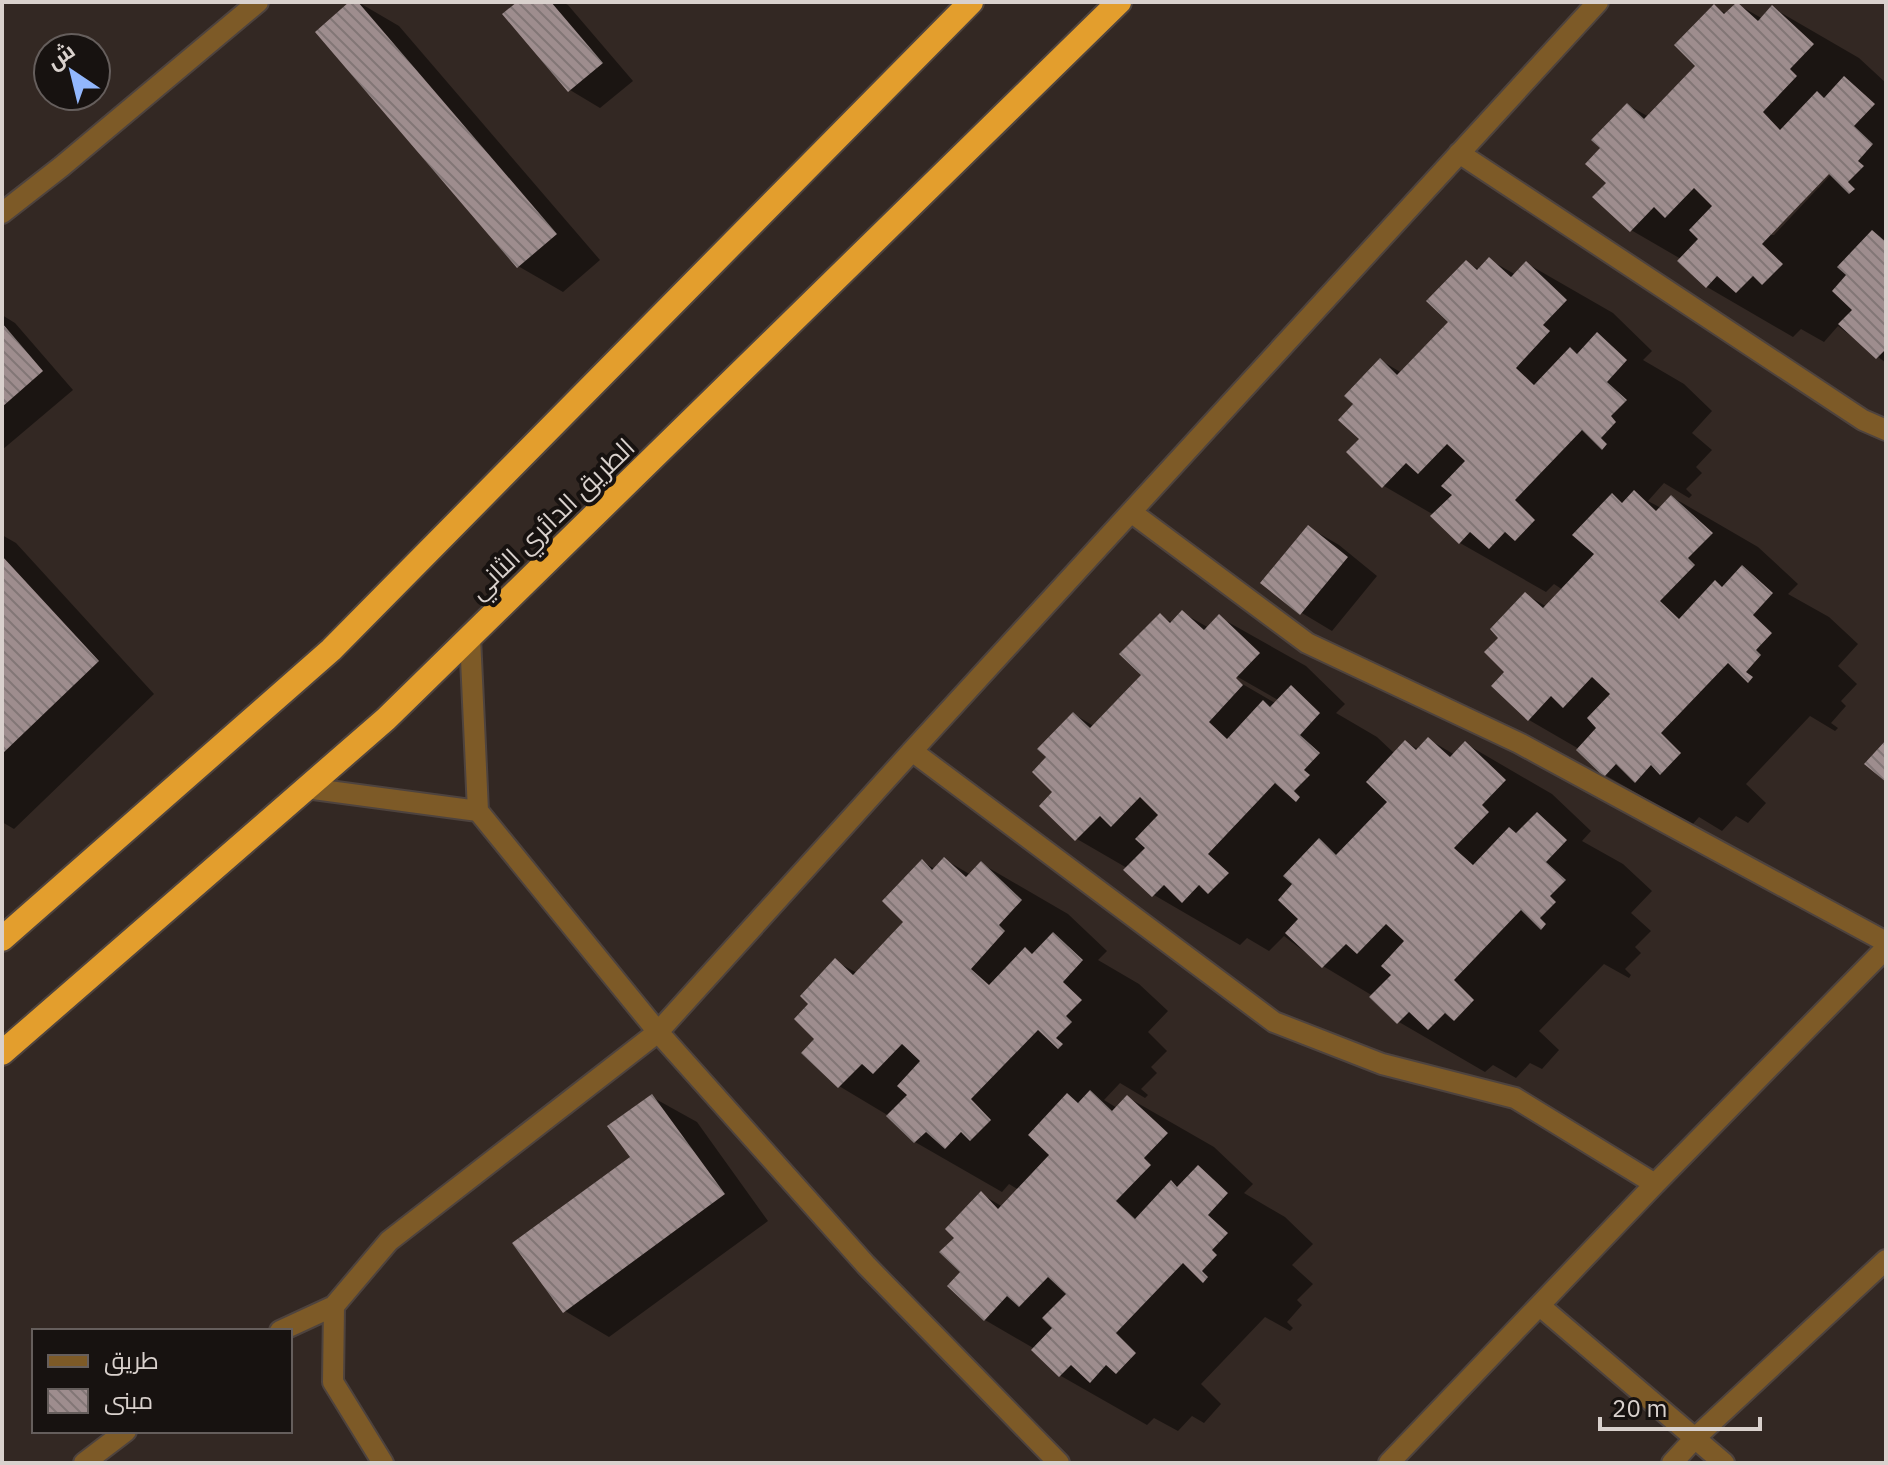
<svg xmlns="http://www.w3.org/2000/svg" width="1888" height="1465" font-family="'IBM Plex Sans',Cairo,sans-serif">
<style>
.shadow{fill:#0007;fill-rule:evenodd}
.building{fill:url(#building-back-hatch)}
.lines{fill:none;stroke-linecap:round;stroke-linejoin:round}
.minor-casing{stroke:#4e433e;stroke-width:24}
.highway-casing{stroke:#4e433e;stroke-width:28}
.minor{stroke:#7d5a27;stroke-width:20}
.highway{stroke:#e39e2d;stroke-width:24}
.labels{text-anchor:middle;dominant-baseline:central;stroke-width:8;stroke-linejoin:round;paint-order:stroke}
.street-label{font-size:26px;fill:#d9d1cd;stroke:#171210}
</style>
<defs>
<pattern id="building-back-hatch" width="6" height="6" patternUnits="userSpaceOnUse" patternTransform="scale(2)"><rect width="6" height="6" fill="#9e8d8e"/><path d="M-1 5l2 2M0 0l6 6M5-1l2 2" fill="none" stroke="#827676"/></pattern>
</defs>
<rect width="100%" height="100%" fill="#332823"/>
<path class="shadow" d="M352 2H358L399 26 600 260 563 292 518 266Z
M520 2H562L568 5 633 81 600 108 570 90Z
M1737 4 1763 19 1773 8 1859 58 1886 83V363L1838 326 1824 342 1801 329 1793 337 1707 287 1681 259 1631 230 1609 183 1602 148 1628 105 1649 117 1698 66 1714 7 1727 14ZM1834 165 1837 168 1774 235H1768Z
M1490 260 1516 275 1526 263 1613 313 1652 351 1643 360 1684 384 1712 411 1692 433 1712 450 1696 467 1702 473 1686 489 1692 495 1689 498 1664 483 1648 501 1661 508 1672 497 1758 547 1798 584 1788 594 1829 617 1858 644 1838 666 1857 684 1841 701 1846 706 1831 723 1838 728 1835 731 1810 716 1746 784 1766 803 1748 823 1736 816 1722 831 1699 817 1692 825 1605 775 1579 749 1529 720 1507 672 1501 638 1525 594 1547 607 1563 590 1554 584 1546 592 1460 543 1434 515 1384 486 1362 439 1356 404 1380 360 1402 373 1451 322 1467 263 1480 270Z
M2 315 15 323 73 390 2 450Z
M1308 527 1339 545 1377 576 1332 631 1302 613 1263 583Z
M2 535 16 543 154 694 14 829 2 822Z
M1183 613 1209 628 1219 617 1306 666 1345 704 1336 713 1377 737 1395 754 1406 742 1419 750 1428 739 1455 755 1466 744 1552 794 1591 831 1582 841 1623 864 1652 891 1631 913 1651 931 1635 947 1641 953 1625 969 1631 975 1629 978 1604 964 1539 1031 1559 1050 1542 1069 1530 1063 1516 1078 1493 1065 1485 1072 1399 1022 1373 996 1323 966 1284 936 1269 951 1247 938 1240 945 1154 895 1127 868 1077 839 1042 806 1055 792 1049 757 1074 714 1095 727 1144 675 1160 616 1173 623ZM1229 672 1278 700 1275 703 1227 675Z
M944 859 971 875 982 864 1068 914 1107 951 1098 960 1139 984 1168 1011 1148 1032 1167 1051 1151 1067 1157 1073 1141 1089 1148 1095 1145 1098 1120 1083 1104 1100 1117 1108 1127 1097 1214 1147 1253 1184 1244 1193 1285 1217 1313 1244 1292 1265 1313 1284 1297 1300 1302 1305 1287 1322 1293 1328 1290 1331 1265 1317 1201 1384 1221 1404 1204 1423 1192 1416 1178 1431 1154 1418 1147 1425 1061 1376 1035 1349 985 1320 956 1238 981 1194 1003 1207 1019 1190 1009 1184 1002 1192 915 1142 889 1116 839 1086 817 1039 811 1004 835 961 857 973 906 922 922 862 935 869Z
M652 1097 697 1122 768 1221 609 1337 565 1311 633 1158Z"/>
<path class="building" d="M349 2H358L557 234 517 268 315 32Z
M517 2H551L603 63 568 92 502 14Z
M1737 2 1758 21 1772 5 1814 44 1790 69 1797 76 1763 112 1780 130 1817 91 1824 98 1844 76 1875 104 1854 126 1873 144 1858 161 1864 166 1848 182 1855 189 1849 194 1829 174 1762 244 1783 264 1762 285 1753 276 1736 293 1717 276 1706 288 1677 261 1698 239 1689 230 1712 206 1694 188 1665 218 1654 207 1630 232 1592 197 1606 183 1585 164 1600 148 1591 140 1627 103 1644 119 1695 66 1674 45 1714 4 1724 14Z
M1872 230 1886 242V349L1876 359 1838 324 1852 310 1832 291 1846 275 1837 267Z
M1489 257 1511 277 1526 261 1567 300 1543 325 1550 331 1516 368 1534 385 1570 347 1577 354 1597 332 1627 360 1607 382 1627 400 1611 416 1616 422 1601 438 1607 444 1602 450 1582 430 1515 500 1535 520 1515 541 1505 532 1489 549 1470 532 1459 544 1430 516 1452 495 1441 486 1465 461 1447 444 1418 474 1406 463 1382 488 1346 452 1359 439 1338 420 1353 404 1344 396 1380 358 1397 375 1448 322 1426 301 1466 260 1477 270Z
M2 323 43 371 2 407Z
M1634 490 1656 511 1671 495 1713 533 1688 558 1695 565 1660 601 1679 619 1715 580 1722 587 1742 565 1773 593 1753 615 1772 633 1756 650 1761 655 1746 672 1753 677 1748 683 1728 663 1661 733 1681 753 1660 775 1651 765 1635 783 1616 764 1604 777 1576 750 1596 728 1587 718 1610 694 1592 677 1563 708 1551 696 1528 721 1491 686 1504 672 1484 652 1498 638 1490 629 1525 592 1543 608 1594 554 1572 535 1612 493 1622 503Z
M1308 525 1348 557 1300 615 1260 583Z
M2 556 99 661 2 754Z
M1182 610 1204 630 1219 614 1260 653 1236 678 1243 685 1209 722 1227 739 1263 700 1270 707 1291 685 1320 713 1300 735 1320 753 1304 770 1310 775 1294 791 1300 797 1296 802 1275 783 1208 854 1229 873 1208 894 1199 885 1182 903 1164 885 1152 897 1123 870 1145 848 1135 839 1158 815 1140 797 1111 827 1100 816 1075 841 1039 806 1052 792 1032 772 1046 757 1037 749 1073 712 1090 728 1141 675 1119 654 1160 613 1170 623Z
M1428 737 1450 757 1465 741 1506 780 1482 805 1489 812 1454 848 1473 865 1509 827 1516 833 1537 812 1567 840 1546 862 1566 880 1550 896 1556 902 1540 918 1546 924 1541 930 1521 910 1454 980 1474 1000 1454 1021 1445 1013 1428 1030 1409 1012 1397 1024 1369 997 1391 975 1381 966 1404 941 1386 924 1357 954 1346 944 1322 968 1285 933 1298 919 1278 900 1292 884 1283 876 1319 838 1336 855 1387 802 1366 782 1405 740 1416 750Z
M1886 740V782L1864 764Z
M944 857 966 877 981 861 1022 900 999 925 1005 931 971 969 989 985 1025 947 1032 954 1053 932 1083 960 1063 982 1082 1000 1066 1016 1072 1022 1056 1038 1063 1044 1058 1049 1038 1030 971 1099 991 1120 970 1141 961 1132 945 1149 926 1132 914 1143 886 1116 907 1095 897 1086 920 1061 902 1044 873 1074 862 1064 838 1088 801 1053 814 1039 794 1019 808 1004 800 996 835 958 853 975 903 922 882 901 922 859 932 870Z
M1090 1090 1112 1111 1127 1095 1168 1133 1144 1158 1151 1165 1116 1201 1135 1219 1171 1180 1177 1187 1198 1165 1228 1193 1208 1215 1228 1233 1212 1250 1217 1255 1202 1271 1208 1277 1203 1283 1183 1263 1116 1333 1136 1353 1116 1374 1106 1365 1090 1383 1071 1365 1059 1377 1031 1350 1052 1328 1042 1318 1066 1294 1048 1277 1019 1307 1007 1296 984 1321 947 1286 960 1272 939 1252 954 1238 945 1229 981 1191 998 1209 1049 1155 1028 1135 1067 1093 1078 1103Z
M652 1094 725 1194 563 1313 512 1243 630 1157 607 1126Z"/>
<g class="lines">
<defs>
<path id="minor" d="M1459 153 1863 420 1886 430
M2 213 61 167 258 2
M1131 512 1307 643 1519 743 1886 942
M470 637 478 811 658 1032 866 1265 1059 1463
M912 751 1274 1022 1382 1064 1515 1098 1655 1184 1886 948
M306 788 478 811
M1540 1306 1724 1463
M280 1331 334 1306
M84 1463 126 1431
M383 1463 333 1382 334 1306 389 1241 658 1032 912 751 1598 2
M1389 1463 1655 1184
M1672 1463 1695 1438 1886 1260"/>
<path id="highway" d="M2 939 331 650 971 2
M2 1053 386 719 1119 2"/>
</defs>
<use href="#minor" class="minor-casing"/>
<use href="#highway" class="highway-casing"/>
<use href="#minor" class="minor"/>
<use href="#highway" class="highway"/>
</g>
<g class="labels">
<g class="street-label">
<text transform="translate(551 518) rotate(-44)">الطريق الدائري الثاني</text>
</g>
</g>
<rect width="1888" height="1465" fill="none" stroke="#d9d1cd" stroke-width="8"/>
<rect x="32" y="1329" width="260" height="104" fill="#171210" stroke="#655e5c" stroke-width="2"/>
<rect x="48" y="1355" width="40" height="12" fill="#7d5a27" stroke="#655e5c" stroke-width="2"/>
<text x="104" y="1369" font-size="24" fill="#d9d1cd">طريق</text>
<rect x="48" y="1389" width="40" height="24" fill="url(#building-back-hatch)" stroke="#655e5c" stroke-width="2"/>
<text x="104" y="1409" font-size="24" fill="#d9d1cd">مبنى</text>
<g transform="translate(72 72) rotate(325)"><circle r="38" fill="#171210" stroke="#655e5c" stroke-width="2"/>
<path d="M0-6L14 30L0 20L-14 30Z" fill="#92b7fd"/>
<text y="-12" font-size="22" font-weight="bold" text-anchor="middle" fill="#d9d1cd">ش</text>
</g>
<path d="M1600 1417v12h160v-12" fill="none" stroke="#d9d1cd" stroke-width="4"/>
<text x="1612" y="1417" font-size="24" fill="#d9d1cd" stroke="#171210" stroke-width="6" paint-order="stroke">20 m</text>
</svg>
